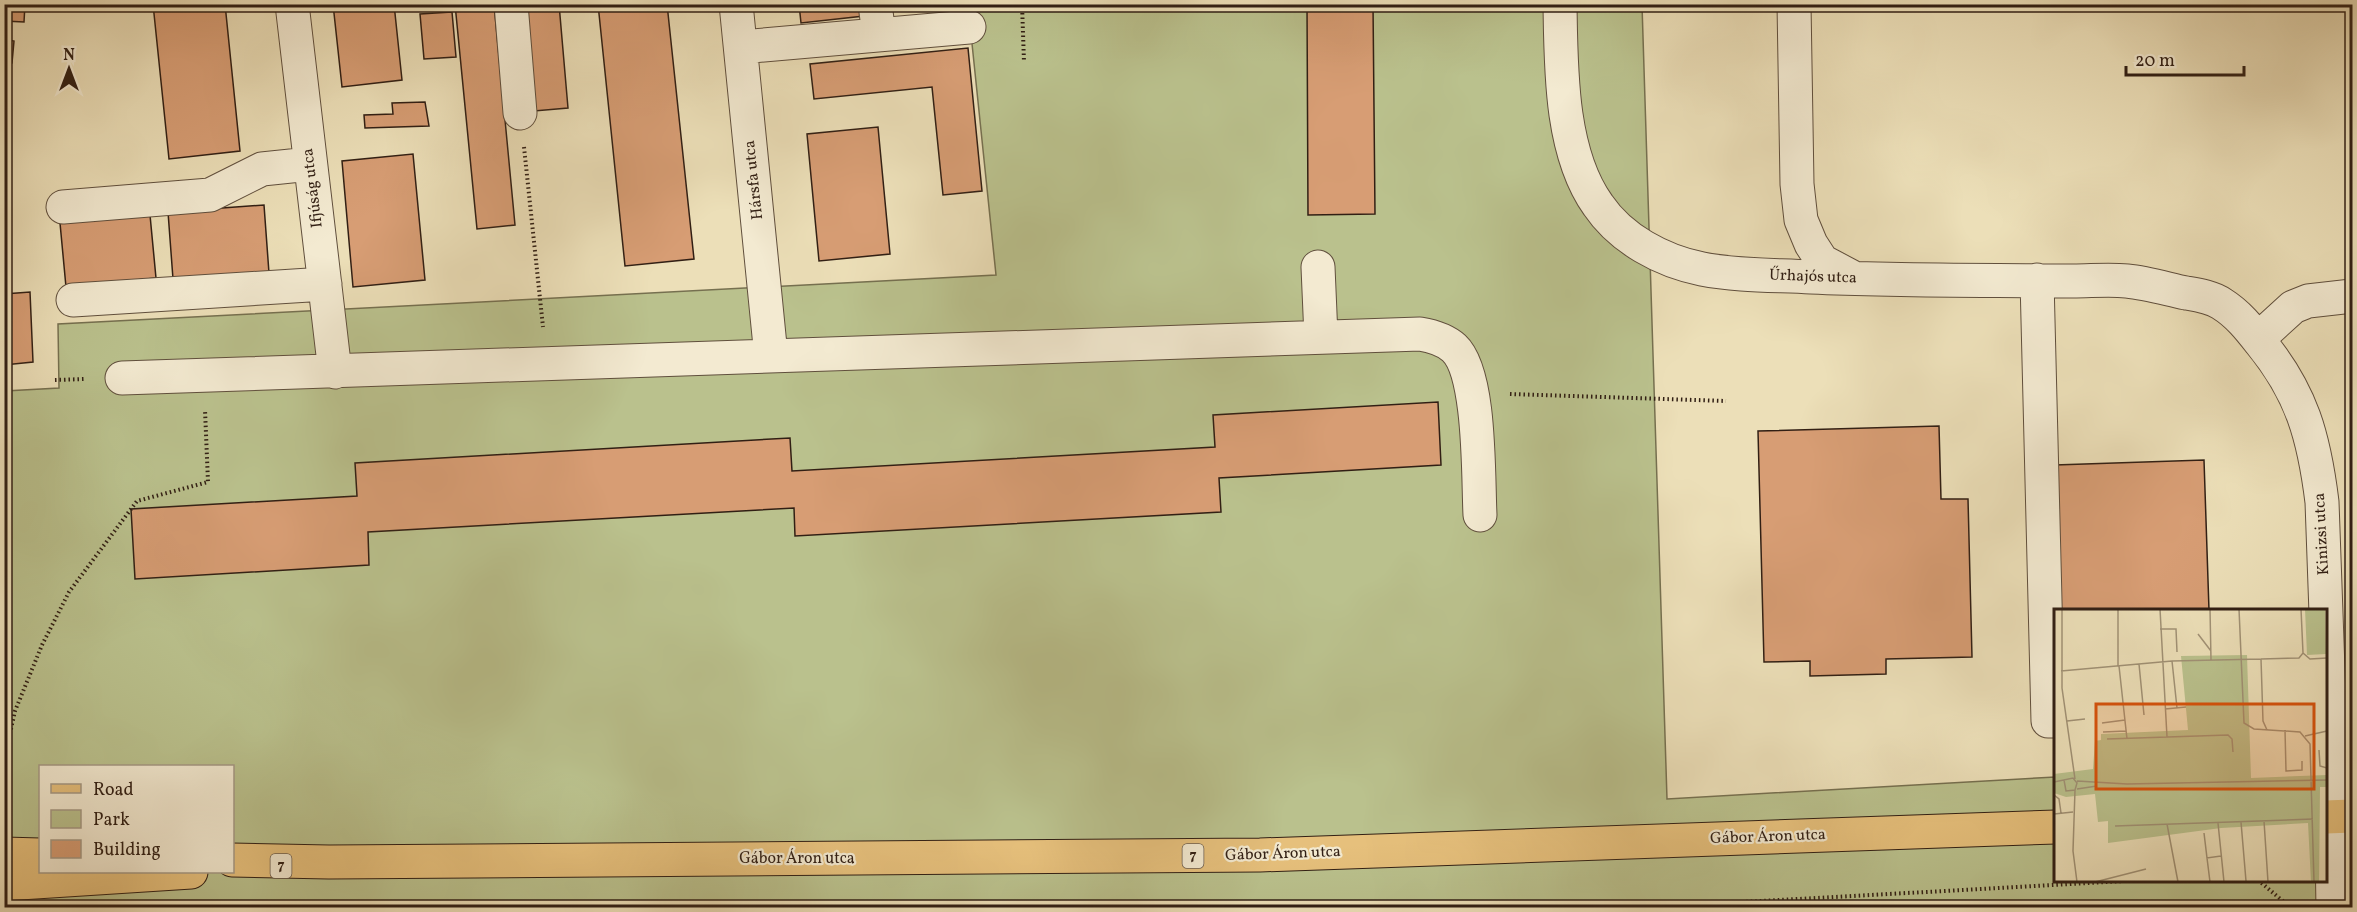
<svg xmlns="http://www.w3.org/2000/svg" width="2357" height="912" font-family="Vollkorn,serif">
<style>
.green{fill:#bac18d;stroke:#767050;stroke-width:1.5;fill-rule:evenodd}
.building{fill:#d79d74;stroke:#311f14;stroke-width:1.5}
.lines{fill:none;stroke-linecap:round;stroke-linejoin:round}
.minor-casing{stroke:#604f3d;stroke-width:35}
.major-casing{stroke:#311f14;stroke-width:35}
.path{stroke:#311f14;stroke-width:4;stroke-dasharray:1.5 3;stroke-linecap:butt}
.minor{stroke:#f3ead1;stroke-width:33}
.major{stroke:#e6c07c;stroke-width:33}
.labels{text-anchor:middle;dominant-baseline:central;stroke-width:4.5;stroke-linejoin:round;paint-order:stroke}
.shield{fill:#f3ead1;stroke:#6b5c4d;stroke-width:1.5}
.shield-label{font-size:15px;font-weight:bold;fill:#311f14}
.street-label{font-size:16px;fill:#311f14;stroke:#f3ead1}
.inset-road{fill:none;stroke:#a19276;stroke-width:1.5}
.view{fill:#d6530d;fill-opacity:0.15;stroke:#d6530d;stroke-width:3}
.inset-edge{fill:none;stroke:#311f14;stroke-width:3}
</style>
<rect width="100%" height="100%" fill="#ecdfb8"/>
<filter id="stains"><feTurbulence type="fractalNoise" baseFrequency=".00333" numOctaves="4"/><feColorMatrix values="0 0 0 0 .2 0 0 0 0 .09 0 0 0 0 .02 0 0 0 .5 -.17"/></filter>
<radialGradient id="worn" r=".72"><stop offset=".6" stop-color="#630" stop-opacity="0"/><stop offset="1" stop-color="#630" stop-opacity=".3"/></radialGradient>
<path class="green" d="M968 5H1642L1667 799 2055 777 2056 880H2326V770L2352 769V907L5 908V391L59 388 58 324 996 275ZM40 766H232V872H40Z"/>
<path class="building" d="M4 4H25L24 22 4 21Z
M153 4H225L240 151 169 159Z
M333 4H394L402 80 342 87Z
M455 4H494L515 225 477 229Z
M525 4H559L568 108 534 111Z
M598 4H667L694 259 625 266Z
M799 4H863L864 16 801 23Z
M1307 4H1373L1375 214 1308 215Z
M452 12 456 57 424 59 420 14Z
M4 39 14 41 12 63 4 62Z
M968 48 982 191 943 195 932 87 814 99 810 64Z
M425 102 429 126 365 128 364 115 393 114 392 103Z
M878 127 890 254 819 261 807 134Z
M413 154 425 280 353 287 342 161Z
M264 205 269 273 173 279 168 212Z
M150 215 156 278 66 287 60 223Z
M30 292 33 362 4 365V294Z
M1438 402 1441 465 1219 478 1221 512 795 536 794 508 368 532 369 565 135 579 131 509 357 496 355 463 790 438 792 471 1215 447 1213 415Z
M1939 426 1941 499H1968L1972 657 1886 659V674L1810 676V661L1764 662 1758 431Z
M2204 460 2209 610H2060L2055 465Z"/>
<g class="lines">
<defs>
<path id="minor" d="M292 4 335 372
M511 4 520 113
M736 4 771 356
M875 4 879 35
M1560 4C1561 67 1560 152 1598 205 1621 239 1662 261 1702 269 1738 276 1775 275 1811 277 1898 281 1986 280 2073 281 2091 281 2109 279 2127 281 2147 283 2167 289 2186 293 2198 295 2212 297 2222 304 2238 314 2249 328 2260 342 2302 393 2314 437 2322 502L2330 725 2333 908
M1794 4 1797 184 1801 220 1811 244 1822 261 1854 278
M741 47 969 27
M63 207 210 195 262 169 310 164
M1318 267 1321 337
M2037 280 2048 721H2056
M73 300 325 284
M2258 339 2293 307 2308 301 2352 296
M122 378 1420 334C1432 336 1444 339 1454 348 1481 373 1478 477 1480 515"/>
<path id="major" d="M2326 817 2352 816
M4 854 40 855
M232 860 329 862 1260 855 2056 827
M4 884 191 872"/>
</defs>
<use href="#minor" class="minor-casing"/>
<use href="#major" class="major-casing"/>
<path class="path" d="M1022 4 1024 62
M524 147 543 327
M55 380 85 379
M1510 394 1726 401
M4 760 15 711 42 645 69 592 137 501 208 482 205 410
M2258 880 2291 908
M1634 908 2144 880"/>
<use href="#minor" class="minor"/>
<use href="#major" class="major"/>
</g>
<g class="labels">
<g class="shield">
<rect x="1182.5" y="844" width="21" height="24" rx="4.5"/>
<rect x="270.5" y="854" width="21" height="24" rx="4.5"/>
</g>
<g class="shield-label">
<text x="1193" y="856">7</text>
<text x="281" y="866">7</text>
</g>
<g class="street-label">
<text transform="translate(754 180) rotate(-96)">Hársfa utca</text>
<text transform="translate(313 188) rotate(-97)">Ifjúság utca</text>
<text transform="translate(1813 277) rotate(2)">Űrhajós utca</text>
<text transform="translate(2322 534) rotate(-93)">Kinizsi utca</text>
<text transform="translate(1768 837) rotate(-2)">Gábor Áron utca</text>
<text transform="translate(1283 854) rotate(-2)">Gábor Áron utca</text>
<text x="797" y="859">Gábor Áron utca</text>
</g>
</g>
<g transform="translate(2054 609)">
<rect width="273" height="273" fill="#ecdfb8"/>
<path d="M251 0H271L272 45 253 46ZM193 46 197 169 273 166V178H266L265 273H257L254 214 167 219 54 234V212L44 213 41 185 12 188 0 184V165L39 160 41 132 47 131V125L134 121 127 47Z" fill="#bac18d"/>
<path class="inset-road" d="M8 0V79L21 170M106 0 113 128M156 0 157 51M185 0 190 114 200 120 246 123 256 135 260 273M247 0 249 44M106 20H122L123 43M144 25 157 42M207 50 245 49 249 44 256 50 273 49M118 52 123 99M85 55 90 106M64 57V0M65 57 73 130M7 62 118 52 207 50 209 112 213 121M111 100 132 98M13 112 31 110M48 114 71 111M231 121 232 162 248 161V152M49 123 72 122M251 127 273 122M53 130 174 126 178 130 179 143M265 141 266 157 273 159M23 172 73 175 273 171M0 173 19 169 23 174 21 181 12 182 10 171M23 180 43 177M21 181 19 242 23 273M0 186 5 190 7 204M0 205 19 203M210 212 214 273M187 213 192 272M164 214 170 273M113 215 124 273M61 217 259 210M150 224 153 249 167 247M153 249 156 273M41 273 92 260"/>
<path class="view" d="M42 95H260V180H42Z"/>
<rect width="273" height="273" class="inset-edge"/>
</g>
<rect width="2357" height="912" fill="none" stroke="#ecdfb8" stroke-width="24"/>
<rect x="6" y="6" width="2345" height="900" fill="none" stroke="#311f14" stroke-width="3"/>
<rect x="12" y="12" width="2333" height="888" fill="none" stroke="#311f14" stroke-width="1.5"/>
<rect x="39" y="765" width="195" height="108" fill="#f3ead1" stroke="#a59985" stroke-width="1.5"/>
<rect x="51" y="784" width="30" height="9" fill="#e6c07c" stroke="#a59985" stroke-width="1.5"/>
<text x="93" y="795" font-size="18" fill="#311f14">Road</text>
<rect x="51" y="810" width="30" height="18" fill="#bac18d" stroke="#a59985" stroke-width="1.5"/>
<text x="93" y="825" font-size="18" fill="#311f14">Park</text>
<rect x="51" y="840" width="30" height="18" fill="#d79d74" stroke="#a59985" stroke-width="1.5"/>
<text x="93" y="855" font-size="18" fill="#311f14">Building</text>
<g transform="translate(69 69)" stroke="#f3ead1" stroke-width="4.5" paint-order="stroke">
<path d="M0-4.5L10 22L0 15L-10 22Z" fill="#311f14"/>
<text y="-9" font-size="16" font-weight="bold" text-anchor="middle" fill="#311f14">N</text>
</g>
<path d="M2126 66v9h118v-9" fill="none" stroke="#311f14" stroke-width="3"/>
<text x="2135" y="66" font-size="18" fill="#311f14" stroke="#f3ead1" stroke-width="4.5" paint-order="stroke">20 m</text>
<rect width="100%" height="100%" filter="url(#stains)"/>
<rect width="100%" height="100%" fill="url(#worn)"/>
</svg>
